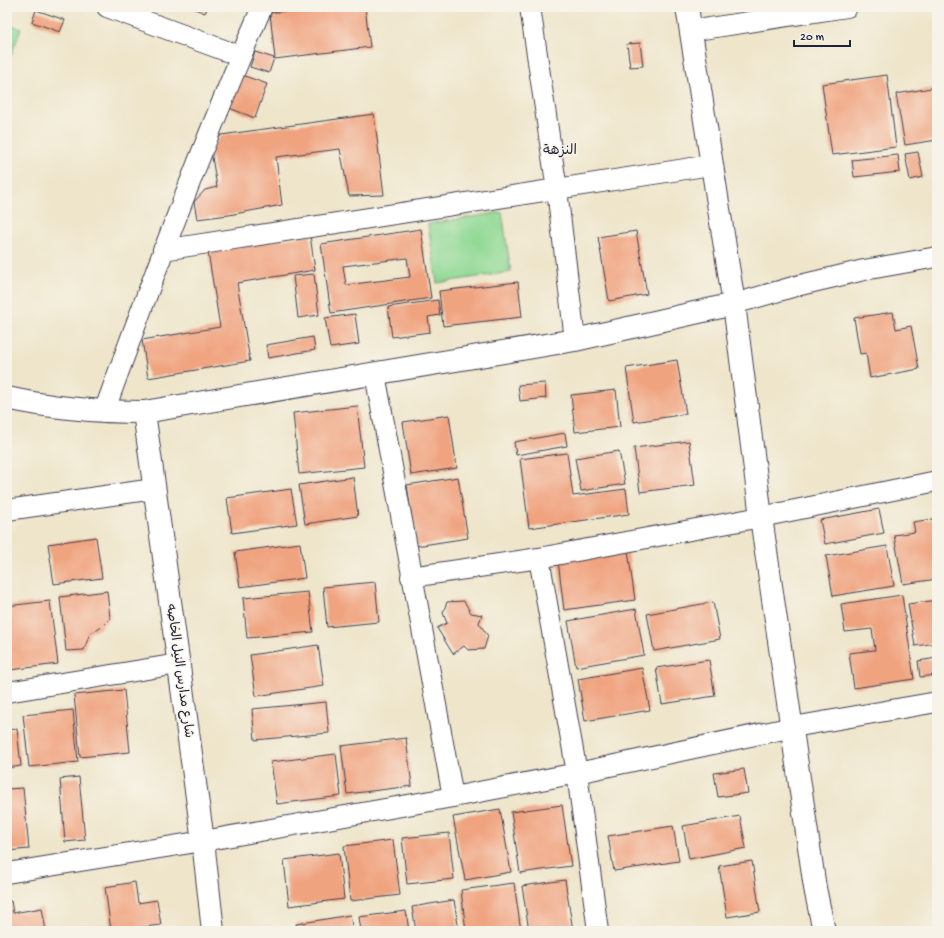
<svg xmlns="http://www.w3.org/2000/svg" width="944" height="938" font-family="'Gochi Hand','Playpen Sans Arabic',sans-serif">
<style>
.green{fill:#90d994;stroke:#597e68}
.building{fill:#f0a37f;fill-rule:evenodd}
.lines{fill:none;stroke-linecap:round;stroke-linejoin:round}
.minor-casing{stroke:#413f50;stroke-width:22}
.tertiary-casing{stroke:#413f50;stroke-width:24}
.minor{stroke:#fff;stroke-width:20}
.tertiary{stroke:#fff;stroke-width:22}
.labels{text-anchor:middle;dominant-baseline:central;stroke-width:3;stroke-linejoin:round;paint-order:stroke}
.street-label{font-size:13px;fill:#22223b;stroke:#f7f3e8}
.neighbourhood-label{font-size:14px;fill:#22223b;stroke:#f7f3e8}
</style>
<rect width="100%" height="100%" fill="#f7f3e8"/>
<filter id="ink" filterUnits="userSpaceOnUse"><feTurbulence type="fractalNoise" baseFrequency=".025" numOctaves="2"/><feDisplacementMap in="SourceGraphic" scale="8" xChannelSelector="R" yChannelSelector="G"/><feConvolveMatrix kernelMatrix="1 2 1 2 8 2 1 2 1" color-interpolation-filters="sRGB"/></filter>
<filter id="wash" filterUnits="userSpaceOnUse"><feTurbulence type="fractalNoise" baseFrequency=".012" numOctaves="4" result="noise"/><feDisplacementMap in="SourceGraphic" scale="16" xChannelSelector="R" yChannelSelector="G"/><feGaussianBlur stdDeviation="0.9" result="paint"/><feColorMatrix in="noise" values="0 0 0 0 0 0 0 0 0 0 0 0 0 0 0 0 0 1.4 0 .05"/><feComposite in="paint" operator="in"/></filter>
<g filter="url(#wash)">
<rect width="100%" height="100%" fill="#eee5ca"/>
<path class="green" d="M7 23 21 29 7 65Z
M502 212 511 272 437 283 428 224Z"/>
<g id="blocks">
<path class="building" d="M190 7H208L205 13Z
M320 7H365L370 47 275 59 270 13Z
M36 10 65 20 60 32 32 22Z
M640 43 643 66 630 67 627 44Z
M255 52 274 58 269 73 250 67Z
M242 75 267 84 255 118 229 108Z
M887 75 896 147 832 155 822 84Z
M937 87V140L905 145 896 94Z
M374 114 384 195 349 196 340 149 276 157 282 205 229 215 197 219 194 202 205 190 217 187 211 151 221 135Z
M918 152 923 177 910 180 905 154Z
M898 155 900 172 854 177 852 160Z
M421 229 431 298 331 313 321 244ZM407 258 410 277 346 285 343 266Z
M636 231 647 294 609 301 598 237Z
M310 235 315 270 237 283 250 361 148 378 142 340 220 327 208 252Z
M314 274 319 315 298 318 293 276Z
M518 282 522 317 443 326 439 291Z
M438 300 440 315 428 317 430 332 392 337 388 307Z
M893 312 896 329 911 326 919 369 870 378 866 353 860 354 854 318Z
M355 314 359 344 330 348 325 318Z
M313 337 315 350 268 358 266 345Z
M677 360 686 414 634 422 626 368Z
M545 383 546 398 520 401 518 385Z
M616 390 620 427 575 432 571 395Z
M357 406 364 467 299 474 293 413Z
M449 415 457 468 411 475 403 422Z
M565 433 567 446 516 455 514 442Z
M689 441 695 485 640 492 634 448Z
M619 451 625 484 581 491 575 458Z
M567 453 573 496 626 489 629 514 529 528 520 459Z
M353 477 358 516 305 524 299 485Z
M458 477 468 538 416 546 407 485Z
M291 489 297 524 232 533 227 498Z
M879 509 884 533 825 544 820 520Z
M933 519 935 528H937V579L903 584 894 535 915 532 913 522Z
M96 537 102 578 54 584 48 544Z
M300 543 305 578 240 587 235 552Z
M887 546 894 586 833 596 826 556Z
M628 551 635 600 564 610 558 560Z
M375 582 379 622 327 627 323 587Z
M107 591 110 618 99 629 90 633 84 650 66 651 60 597Z
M308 592 313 632 247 638 243 598Z
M902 595 914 679 854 688 849 653 875 650 872 629 845 632 841 604Z
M937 600V643L915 646 908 604Z
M50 601 58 664 10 670 7 650V606Z
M464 601 471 613 482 615 479 623 488 636 484 649 468 650 464 646 453 654 437 628 447 623 443 613 447 602Z
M713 602 720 639 654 651 647 614Z
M636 609 644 655 576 667 568 621Z
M318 645 324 686 256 696 250 655Z
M937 658V675L920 677 918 661Z
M709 660 715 696 662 704 656 668Z
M642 668 650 710 585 721 578 679Z
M124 690 130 752 80 757 74 695Z
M326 702 329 733 255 740 252 709Z
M73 710 78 762 29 767 23 715Z
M17 729 21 766 7 768V730Z
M406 738 412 786 347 794 341 746Z
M336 754 341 796 277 804 271 762Z
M744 769 748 793 718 797 714 773Z
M79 777 85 840 65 842 60 779Z
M23 788 29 849 7 851V789Z
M562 805 571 866 520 873 511 812Z
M500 809 511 872 465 880 453 817Z
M740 816 746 848 689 859 683 826Z
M673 826 679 861 614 871 608 836Z
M449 833 454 879 407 884 402 838Z
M393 840 400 895 350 901 344 846Z
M339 853 344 899 289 906 284 860Z
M752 861 760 912 727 917 719 866Z
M565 880 573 931H529L522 886Z
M135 882 138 903 157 900 161 925 111 931 105 887Z
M514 883 521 931H466L461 890Z
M454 900 459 931H416L412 907Z
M11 901 13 913 42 908 46 931H7V902Z
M406 911 409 931H361L359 917Z
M350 915 353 931H297L296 924Z"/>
</g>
</g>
<g filter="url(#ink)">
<use href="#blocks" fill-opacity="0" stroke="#413f50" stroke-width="1"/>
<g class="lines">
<defs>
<path id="minor" d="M107 7 240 56
M530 7 557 190 575 340
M690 31 847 7
M163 250 711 165
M734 304 796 286 864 270 937 257
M375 374 453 797
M104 412C153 276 204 140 262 7
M7 510 154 489
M539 558 577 773 598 931
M411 577 539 558 761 517 937 481
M7 692 178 664
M7 873 203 841 453 797 577 773 793 727 937 702"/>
<path id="tertiary" d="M687 7 734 304 761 517 815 888 824 931
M7 398C52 408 97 412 144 412L575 340 734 304
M144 412 203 841 213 931"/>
</defs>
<use href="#minor" class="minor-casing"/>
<use href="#tertiary" class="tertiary-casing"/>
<use href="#minor" class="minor"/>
<use href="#tertiary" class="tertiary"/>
</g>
</g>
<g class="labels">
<g class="street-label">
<text transform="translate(179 671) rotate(82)">شارع مدارس النيل الخاصه</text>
</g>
<g class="neighbourhood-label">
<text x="560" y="151">النزهة</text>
</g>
</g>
<rect width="944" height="938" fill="none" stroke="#f7f3e8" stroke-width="24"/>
<path d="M794 40v6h56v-6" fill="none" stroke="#22223b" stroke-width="2"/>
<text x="800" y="40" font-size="12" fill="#22223b" stroke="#f7f3e8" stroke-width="3" paint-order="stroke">20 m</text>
</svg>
